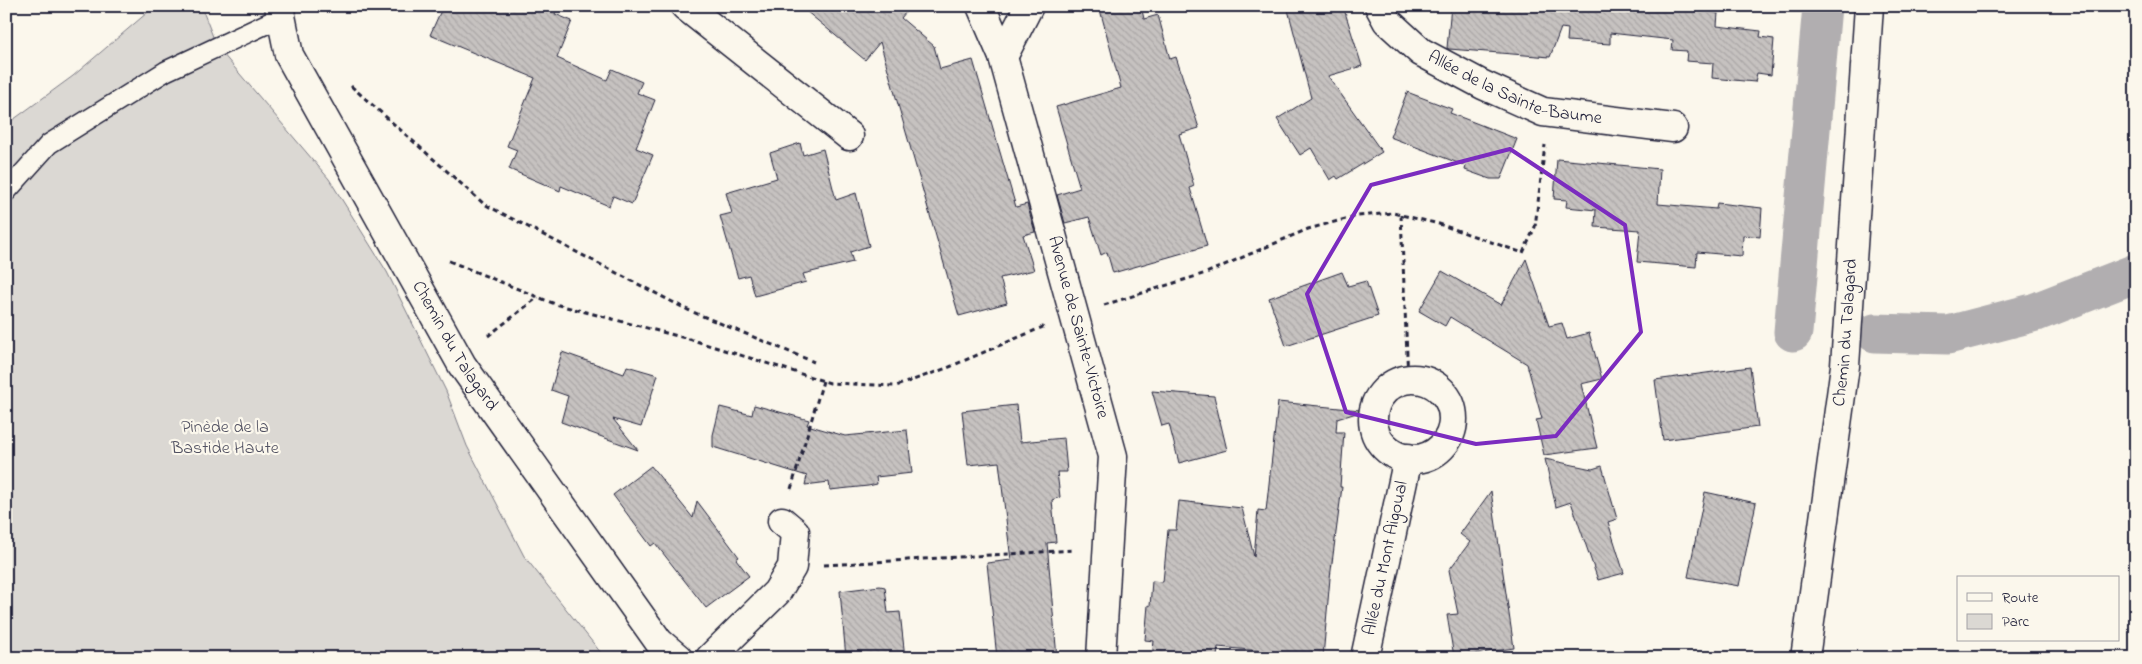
<svg xmlns="http://www.w3.org/2000/svg" width="2142" height="664" font-family="'Indie Flower',sans-serif">
<style>
.green{fill:#dbd8d3;stroke:#7e7d87}
.lines{fill:none;stroke-linecap:round;stroke-linejoin:round}
.canal{stroke:#b1aeb0;stroke-width:39}
.building{fill:url(#building-back-hatch);stroke:#22223b}
.lane-casing{stroke:#22223b;stroke-width:22}
.street-casing{stroke:#22223b;stroke-width:31}
.primary-casing{stroke:#22223b;stroke-width:31}
.path{stroke:#22223b;stroke-width:3;stroke-dasharray:5 4;stroke-linecap:butt}
.lane{stroke:#fbf7ec;stroke-width:19}
.street{stroke:#fbf7ec;stroke-width:28}
.primary{stroke:#fbf7ec;stroke-width:28}
.marked{fill:none;stroke:#7b2cbf;stroke-width:4;stroke-linejoin:round}
.labels{text-anchor:middle;dominant-baseline:central;stroke-width:4.5;stroke-linejoin:round;paint-order:stroke}
.street-label{font-size:18px;fill:#22223b;stroke:#fbf7ec}
.park-label{font-size:18px;fill:#505061;stroke:#fbf7ec}
</style>
<defs>
<pattern id="building-back-hatch" width="6" height="6" patternUnits="userSpaceOnUse" patternTransform="scale(1.25)"><rect width="6" height="6" fill="#c6c2c0"/><path d="M-1 5l2 2M0 0l6 6M5-1l2 2" fill="none" stroke="#aaa6a6"/></pattern>
</defs>
<rect width="100%" height="100%" fill="#fbf7ec"/>
<filter id="ink" filterUnits="userSpaceOnUse"><feTurbulence type="fractalNoise" baseFrequency=".02" numOctaves="2"/><feDisplacementMap in="SourceGraphic" scale="10" xChannelSelector="R" yChannelSelector="G"/><feConvolveMatrix kernelMatrix="1 2 1 2 8 2 1 2 1" color-interpolation-filters="sRGB"/></filter>
<g filter="url(#ink)">
<path class="green" d="M155 6H201L217 47 329 179 387 272 446 391 467 446 524 556 605 658H6V125L73 76Z"/>
<g class="lines">
<path class="canal" d="M1793 332 1822 6
M1875 333 1948 335 2036 312 2136 273"/>
</g>
<path class="building" d="M443 6H558L555 14 572 21 557 58 607 80 612 69 642 82 637 93 655 100 636 148 653 155 632 204 613 196 609 206 561 186 560 191 509 169 517 150 507 146 535 78 430 35Z
M800 6H911L901 18 934 46 940 69 973 60 1016 207 1027 204 1035 232 1023 235 1034 270 1000 278 1007 303 959 316 880 42 865 60Z
M1099 6H1141L1144 19 1158 15 1170 59 1176 57 1199 128 1179 134 1194 186 1190 188 1207 246 1113 273 1107 252 1101 255 1089 217 1065 223 1057 195 1080 188 1056 107 1121 88Z
M1287 6H1343L1362 66 1328 76 1382 152 1338 179 1336 176 1330 180 1311 148 1300 155 1277 119 1311 98Z
M1451 6H1675V10L1718 13 1717 26 1761 31 1760 37 1774 39 1771 75 1757 73 1755 82 1712 78 1713 63 1686 61 1687 51 1672 50 1673 40 1610 33V44L1567 41 1568 29 1561 28 1550 57 1449 49 1447 48Z
M1407 92 1452 109 1450 113 1517 139 1501 179H1490L1465 170 1466 166 1390 137Z
M800 143 803 155 823 149 836 200 856 193 869 246 850 252 853 262 803 274 806 282 755 296 749 275 738 278 720 216 732 213 726 193 777 178 770 153Z
M1557 159 1660 169 1658 204 1716 209 1717 203 1762 208 1760 237 1743 235 1742 256 1697 252 1696 267 1637 262 1640 230 1595 227 1596 210 1566 207 1567 200 1554 199Z
M1526 259 1549 326 1562 323 1567 339 1589 333 1602 379 1581 384 1597 448 1544 455 1536 420 1542 419 1527 364 1450 317 1445 326 1419 311 1442 271 1501 305Z
M1342 272 1348 286 1366 281 1378 316 1286 346 1269 298Z
M562 352 624 374 627 366 658 375 641 427 613 419 638 450 561 422 568 396 551 390Z
M1750 367 1758 427 1663 440 1655 380Z
M1152 391 1214 396 1227 450 1179 463 1169 424 1162 426Z
M1278 402 1360 410V412L1337 419 1336 432H1344L1340 487H1342L1330 578 1323 657 1218 647 1217 658H1152L1154 641 1145 640 1148 605 1150 606 1152 581 1163 582 1168 530H1176L1179 501 1242 508 1254 557 1258 510 1266 511Z
M754 405 809 420 807 425 845 436 907 430 912 473 876 477 877 484 868 486 830 490 829 482 805 485 807 476 713 447V435L720 407 752 415Z
M1016 405 1020 442 1064 438 1067 472H1057L1060 497 1052 500 1056 542 1047 543 1057 658H997L987 563 1011 560 999 462 968 465 962 411Z
M1545 459 1592 469 1602 466 1617 519 1608 522 1624 573 1598 580 1571 502 1556 507Z
M651 466 693 518 697 501 739 557 736 559 749 576 706 608 655 543 651 546 613 495Z
M1491 491 1514 648 1454 657 1447 615 1458 614 1449 570 1470 542 1460 534Z
M1705 492 1756 503 1739 586 1688 577Z
M880 586 885 587 888 613 900 612 905 658H846L840 591Z"/>
<g class="lines">
<defs>
<path id="lane" d="M6 192 49 144 166 71 281 17"/>
<g id="street">
<path id="s1" d="M279 6 289 55 462 365 659 642 678 658"/>
<path d="M685 6 849 136"/>
<path id="s2" d="M981 6 1003 57 1113 456 1101 658"/>
<path id="s3" d="M1379 6 1387 21 1421 52 1483 85 1543 112 1673 128"/>
<path d="M1003 57 1029 6"/>
<circle cx="1413" cy="419" r="40"/>
<path d="M710 658 777 592 792 567 795 532 782 521"/>
<path id="s4" d="M1365 658 1408 458"/>
</g>
<g id="primary">
<path id="s5" d="M1805 658 1845 366 1869 6"/>
</g>
</defs>
<use href="#lane" class="lane-casing"/>
<use href="#street" class="street-casing"/>
<use href="#primary" class="primary-casing"/>
<path class="path" d="M351 86 484 204 688 310 814 362
M1401 215 1408 379
M449 261 555 304 689 339 830 383 896 386 947 368 1045 326
M1104 305 1206 273 1308 229 1357 216 1393 213 1439 224 1523 253 1535 227 1545 145
M488 336 538 297
M791 489 823 381
M824 565 1075 550"/>
<use href="#lane" class="lane"/>
<use href="#street" class="street"/>
<use href="#primary" class="primary"/>
</g>
</g>
<path class="marked" d="M1510 149 1625 225 1641 332 1556 436 1476 444 1346 412 1307 294 1371 185Z"/>
<g class="labels">
<g class="street-label">
<text stroke="none"><textPath href="#s3" startOffset="165">Allée de la Sainte-Baume</textPath></text>
<text stroke="none"><textPath href="#s2" startOffset="336">Avenue de Sainte-Victoire</textPath></text>
<text stroke="none"><textPath href="#s5" startOffset="328">Chemin du Talagard</textPath></text>
<text stroke="none"><textPath href="#s1" startOffset="385">Chemin du Talagard</textPath></text>
<text stroke="none"><textPath href="#s4" startOffset="102">Allée du Mont Aigoual</textPath></text>
</g>
<g class="park-label">
<text x="225" y="428">Pinède de la<tspan x="225" dy="21">Bastide Haute</tspan></text>
</g>
</g>
<rect width="2142" height="664" fill="none" stroke="#fbf7ec" stroke-width="25"/>
<rect x="12" y="12" width="2117" height="639" fill="none" stroke="#22223b" stroke-width="2" filter="url(#ink)"/>
<rect x="1957" y="576" width="162" height="65" fill="#fbf7ec" stroke="#a4a2a5"/>
<rect x="1967" y="593" width="25" height="8" fill="#fbf7ec" stroke="#a4a2a5"/>
<text x="2002" y="602" font-size="15" fill="#22223b">Route</text>
<rect x="1967" y="614" width="25" height="15" fill="#dbd8d3" stroke="#a4a2a5"/>
<text x="2002" y="626" font-size="15" fill="#22223b">Parc</text>
</svg>
